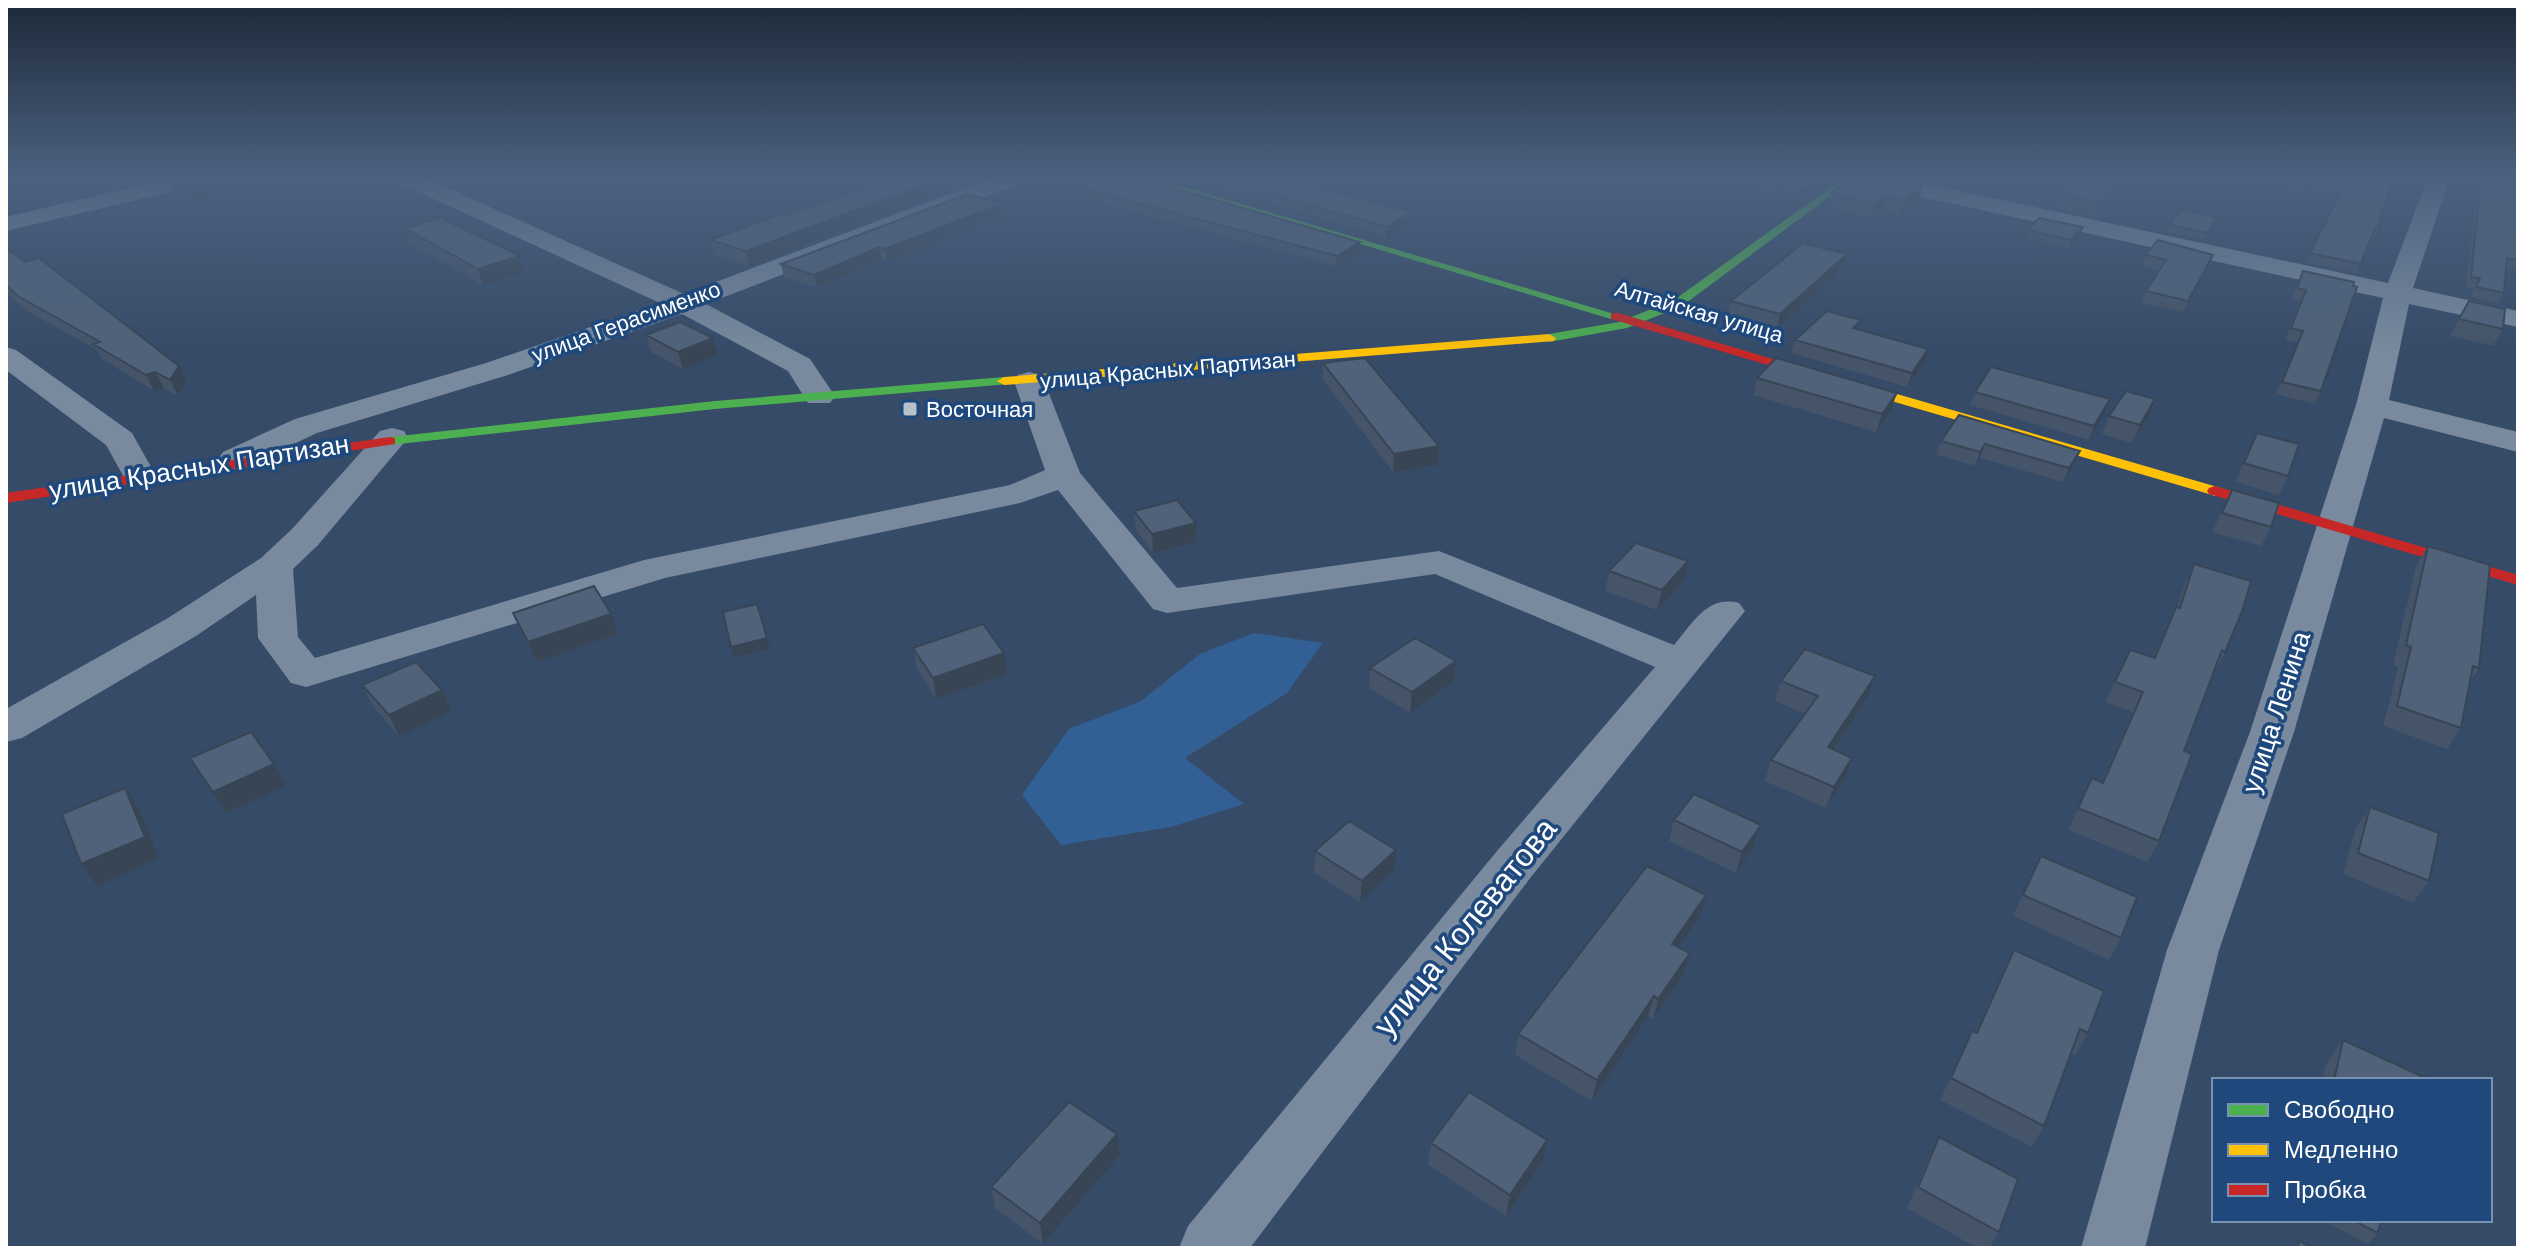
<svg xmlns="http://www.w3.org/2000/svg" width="2524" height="1254" font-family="Arial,sans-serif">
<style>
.green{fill:#326094}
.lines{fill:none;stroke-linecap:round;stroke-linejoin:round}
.street{fill:#798a9e;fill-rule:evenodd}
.fast{fill:#4caf50;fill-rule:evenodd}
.slow{fill:#ffc107;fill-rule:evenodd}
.jam{fill:#c62828;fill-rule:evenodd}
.wall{fill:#455468}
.shaded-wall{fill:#384555}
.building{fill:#506279;stroke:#384555;stroke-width:2}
.poi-dot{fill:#b8c0ca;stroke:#1f497d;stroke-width:3}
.labels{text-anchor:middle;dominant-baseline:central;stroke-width:7;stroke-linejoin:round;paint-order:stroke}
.far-street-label{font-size:22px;fill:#fff;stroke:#1f497d}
.far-poi-label{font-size:22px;fill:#fff;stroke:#1f497d;text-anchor:start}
.street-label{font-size:26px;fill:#fff;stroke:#1f497d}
.near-street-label{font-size:32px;fill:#fff;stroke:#1f497d}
</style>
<rect width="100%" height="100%" fill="#354b67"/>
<path class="green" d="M1254 633 1323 643 1287 693 1185 758 1244 804 1171 827 1061 845 1022 795 1069 729 1141 701 1200 654Z"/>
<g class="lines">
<path class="street" d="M175 177H214L211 182 6 231V217Z
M394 177H423L684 294 994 177H1026L1023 182 706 304 810 359 835 396 830 403H808L788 371 682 314 508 375 317 433 247 466 235 469 223 466 218 459 223 452 295 419 486 363 660 303 397 182Z
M1852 177H1894L2388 283 2428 177H2450L2413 288 2518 311V327L2409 304 2389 400 2518 432V452L2384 418 2294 732 2219 950 2145 1248H2081L2167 950 2250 732 2356 405 2383 298 1863 184Z
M6 347 16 350 132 433 155 474 150 481 138 484 126 481 106 445 6 370Z
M1029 372 1040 375 1044 381 1080 473 1177 588 1439 551 1674 645C1693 623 1707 595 1739 603L1745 611 1531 877 1250 1248H1179L1188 1226 1497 851 1655 667 1435 574 1167 613 1153 609 1058 490 1020 503 665 578 306 687 291 683 258 638 256 595 196 636 22 738 6 742V709L168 618 261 558 292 529 380 431 392 428 404 431 408 438 318 545 293 569 298 637 315 658 644 560 1010 485 1045 470 1014 381 1018 375Z"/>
<path class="fast" d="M1136 177H1151L1621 316 1611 319Z
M1845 177H1856L1682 306 1627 328 1549 342 1542 338 1549 334 1619 322 1674 300Z
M1004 377 1009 378V384L715 409 390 445 383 441 390 437 715 401Z"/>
<path class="slow" d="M1549 334 1556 338 1554 341 1004 385 997 381 1004 377Z
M1835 376 2221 488 2223 491 2215 496 2209 494 1830 383V377Z"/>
<path class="jam" d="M1611 313H1619L1842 380 1840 383H1830L1611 319Z
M390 437 395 438V444L6 503V493Z
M2215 486 2518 575V585L2209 494 2207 491 2209 488Z"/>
</g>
<path class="wall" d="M179 177H288L192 203 173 194 166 180Z
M1061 177H1135L1360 242 1359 253 1336 266 1086 199 1085 189 1062 181Z
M1178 177H1278L1412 212 1411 222 1386 237Z
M1746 177H1831L1798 200 1749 188 1751 178Z
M1907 177H1947L1939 184Z
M2248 177H2396L2394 180H2390L2386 207 2381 215 2378 229 2374 238 2372 237 2357 273 2306 262 2337 199 2246 183Z
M2478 177H2518V271L2506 269 2504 293 2498 303 2470 297 2474 289 2466 287Z
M1923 185 1919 199 1899 215 1882 210 1872 218 1829 208 1832 193Z
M2058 193 2111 197 2095 217 2053 208Z
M936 196 749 266 714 255 710 240 785 215Z
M1003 216 887 261 881 259 817 287 784 277 781 264Z
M2170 225H2214L2203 240 2166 232Z
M2083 227 2080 235 2068 248 2025 238 2027 230Z
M404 228 520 256 525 272 483 285 409 243Z
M6 248 179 366 187 382 178 396 164 388 154 391 102 359 97 350 27 311 6 293Z
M1847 254 1843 267 1777 329 1728 316 1731 301Z
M2146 255 2208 267 2183 312 2141 303 2146 291 2159 271 2142 266Z
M2303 271 2321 391 2314 404 2276 394 2298 342 2285 340 2300 301 2291 299Z
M2469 301 2503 329 2493 346 2450 336Z
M1859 330 1924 363 1907 387 1791 353 1795 340Z
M646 335 718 355 683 369 651 352Z
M1323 363 1438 465 1393 472 1323 380Z
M1757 378 1891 410 1876 432 1753 395Z
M1975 392 2110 399 2105 413 2089 440 1970 405Z
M2155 399 2148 416 2132 443 2102 434 2109 416Z
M2257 433 2288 476 2279 495 2235 482Z
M1941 441 2080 451 2074 465 2063 482 1980 458 1975 466 1937 455Z
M2232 490 2271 527 2261 546 2212 532Z
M1134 511 1196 523 1197 542 1153 553 1136 530Z
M2428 546 2479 668 2470 682 2461 728 2447 749 2383 726 2398 667 2393 665 2416 566Z
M2194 564 2225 652 2215 672H2214L2184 751 2159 841 2147 862 2068 830 2092 778 2102 782 2133 712 2105 702 2130 650 2153 658 2167 627 2177 607 2185 584Z
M1609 571 1684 580 1657 610 1605 591Z
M513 613 618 634 536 662Z
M913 648 1007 674 936 699 917 668Z
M1370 668 1454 681 1410 713 1369 688Z
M1781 681 1868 696 1833 750 1845 779 1826 808 1765 781 1771 760 1805 714 1775 701Z
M362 685 442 690 452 711 399 736 373 706Z
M2370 807 2429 881 2413 903 2343 874 2356 828Z
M1674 820 1761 825 1754 846 1736 873 1669 841Z
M1315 851 1394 871 1360 902 1314 873Z
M2041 856 2121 938 2109 960 2013 916Z
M1700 916 1678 947 1690 953 1684 973 1653 1019 1648 1016 1592 1101 1515 1055 1518 1034Z
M2014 950 2088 1033 2075 1055 2072 1053 2044 1126 2032 1147 1940 1100 1972 1031 1976 1033Z
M2343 1040 2430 1080H2322L2327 1062Z
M1939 1137 1999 1232 1989 1248H1977L1907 1208 1928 1158Z
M1431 1143 1542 1162 1506 1216 1428 1165Z
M1120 1155 1043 1244 995 1208 991 1187Z
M2322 1220H2381L2378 1233 2368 1244Z"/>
<path class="shaded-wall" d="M142 177H163L144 181Z
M228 177H288L192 203 185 188Z
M1820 177H1831L1798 200 1801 190Z
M1941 177H1947L1939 184Z
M934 181 936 196 749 266 746 251Z
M2117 183 2111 197 2095 217 2100 202Z
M1923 185 1919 199 1899 215 1904 200Z
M1886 196 1882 210 1872 218 1876 204Z
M1002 204 1003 216 887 261 885 249Z
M1412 212 1411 222 1386 237 1387 227Z
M2083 227 2080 235 2068 248 2071 240Z
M1360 242 1359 253 1336 266 1337 256Z
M879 247 881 259 817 287 814 275Z
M1847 254 1843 267 1777 329 1780 314Z
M2213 255 2208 267 2183 312 2188 301Z
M520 256 525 272 483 285 478 269Z
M713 338 718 355 683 369 678 352Z
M1928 349 1924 363 1907 387 1912 373Z
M179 366 187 382 178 396 170 380Z
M155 372 164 388 154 391 146 375Z
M1897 393 1891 410 1876 432 1882 414Z
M2110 399 2105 413 2089 440 2094 426Z
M2155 399 2148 416 2132 443 2140 425Z
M1985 444 1980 458 1975 466 1980 452Z
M1439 446 1438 465 1393 472 1394 454Z
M2080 451 2074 465 2063 482 2069 468Z
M1196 523 1197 542 1153 553 1152 534Z
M1688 561 1684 580 1657 610 1662 590Z
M611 614 618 634 536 662 528 642Z
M767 638 770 649 734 657 731 647Z
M1004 653 1007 674 936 699 933 678Z
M1456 661 1454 681 1410 713 1412 692Z
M1875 676 1868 696 1821 768 1828 747Z
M442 690 452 711 399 736 389 715Z
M1852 758 1845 779 1826 808 1834 787Z
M274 764 286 785 226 813 213 792Z
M125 788 139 809 159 858 97 886 81 864Z
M1761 825 1754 846 1736 873 1742 852Z
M1396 850 1394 871 1360 902 1362 881Z
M1706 895 1700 916 1667 964 1672 944Z
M1690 953 1684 973 1653 1019 1658 999Z
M1654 996 1648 1016 1592 1101 1597 1080Z
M1117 1134 1120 1155 1043 1244 1040 1223Z
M1547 1140 1542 1162 1506 1216 1510 1195Z"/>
<path class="building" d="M179 177H228L185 188 166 180Z
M896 177H918L934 181 746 251 710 240 780 214 785 215Z
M1076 177H1135L1360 242 1337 256 1085 189 1088 181Z
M1211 177H1278L1412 212 1387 227Z
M1752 177H1820L1801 190 1751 178Z
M1854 177H1889L1923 185 1904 200 1886 196 1876 204 1832 193Z
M2074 177H2085L2117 183 2100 202 2058 193Z
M2259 177H2390L2386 207 2383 206 2378 229 2375 228 2361 264 2310 253 2341 191Z
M2481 177H2518V260L2507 258 2504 293 2476 287 2480 278 2471 277Z
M968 194 1002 204 885 249 879 247 814 275 781 264Z
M2181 210 2217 217 2207 233 2170 225Z
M441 218 520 256 478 269 404 228Z
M2039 218 2083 227 2071 240 2027 230Z
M2158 240 2213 255 2188 301 2146 291 2166 260 2146 255Z
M1803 243 1847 254 1780 314 1731 301Z
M6 248 25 262 39 258 179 366 170 380 155 372 146 375 93 344 100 342 18 296 6 285Z
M2303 271 2354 282 2353 286 2357 287 2321 391 2282 382 2303 331 2291 328 2306 290 2297 288Z
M2469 301 2505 309 2503 329 2459 319Z
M1827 311 1861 320 1853 328 1928 349 1912 373 1795 340Z
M680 322 713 338 678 352 646 335Z
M1365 358 1439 446 1394 454 1323 363Z
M1776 358 1897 393 1882 414 1757 378Z
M1991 367 2110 399 2094 426 1975 392Z
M2126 391 2155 399 2140 425 2109 416Z
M1959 415 2080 451 2069 468 1985 444 1980 452 1941 441Z
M2257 433 2299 444 2288 476 2244 463Z
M2232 490 2279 503 2271 527 2222 513Z
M1177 500 1196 523 1152 534 1134 511Z
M1636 543 1688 561 1662 590 1609 571Z
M2428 546 2490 565 2479 668 2473 666 2461 728 2397 706 2411 647 2406 645Z
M2194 564 2251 581 2243 609 2225 652 2222 650 2184 751 2192 754 2159 841 2078 808 2092 778 2103 783 2143 692 2115 682 2130 650 2155 658 2176 607 2180 608Z
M594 586 611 614 528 642 513 613Z
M757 604 767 638 731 647 723 612Z
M983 624 1004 653 933 678 913 648Z
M1415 638 1456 661 1412 692 1370 668Z
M1805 649 1875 676 1828 747 1852 758 1834 787 1771 760 1818 696 1781 681Z
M416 662 442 690 389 715 362 685Z
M251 732 274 764 213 792 190 758Z
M125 788 145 837 81 864 62 814Z
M1694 794 1761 825 1742 852 1674 820Z
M2370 807 2439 833 2429 881 2358 853Z
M1349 821 1396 850 1362 881 1315 851Z
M2041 856 2137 897 2121 938 2023 895Z
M1647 866 1706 895 1672 944 1690 953 1658 999 1654 996 1597 1080 1518 1034Z
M2014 950 2104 991 2088 1033 2080 1029 2044 1126 1951 1078 1972 1031 1977 1033Z
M2343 1040 2430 1080H2334Z
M1469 1092 1547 1140 1510 1195 1431 1143Z
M1069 1102 1117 1134 1040 1223 991 1187Z
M1939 1137 2018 1179 1999 1232 1918 1187Z
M2352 1220H2381L2378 1233Z
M2299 1241 2313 1248H2298Z"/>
<linearGradient id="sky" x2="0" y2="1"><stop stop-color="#1d2939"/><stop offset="0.5" stop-color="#4b617f"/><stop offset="1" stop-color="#4b617f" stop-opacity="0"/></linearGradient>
<rect width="2524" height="352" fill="url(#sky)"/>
<rect class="poi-dot" x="902" y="401" width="16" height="16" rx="4"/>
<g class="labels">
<g class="far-street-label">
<text transform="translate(1699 312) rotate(16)">Алтайская улица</text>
<text transform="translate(626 322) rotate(-20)">улица Герасименко</text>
<text transform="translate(1168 370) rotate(-5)">улица Красных Партизан</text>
</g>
<g class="far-poi-label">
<text x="926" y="409">Восточная</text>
</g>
<g class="street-label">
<text transform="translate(199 467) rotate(-9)">улица Красных Партизан</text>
<text transform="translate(2276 712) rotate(-72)">улица Ленина</text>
</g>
<g class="near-street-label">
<text transform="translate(1465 927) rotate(-51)">улица Колеватова</text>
</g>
</g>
<rect width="2524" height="1254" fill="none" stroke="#ffffff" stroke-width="16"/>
<rect x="2212" y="1078" width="280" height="144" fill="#1f497d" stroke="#7992b1" stroke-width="2"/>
<rect x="2228" y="1104" width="40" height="12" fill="#4caf50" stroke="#7992b1" stroke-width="2"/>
<text x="2284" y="1118" font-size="24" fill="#ffffff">Свободно</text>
<rect x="2228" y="1144" width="40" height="12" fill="#ffc107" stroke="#7992b1" stroke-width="2"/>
<text x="2284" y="1158" font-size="24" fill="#ffffff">Медленно</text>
<rect x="2228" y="1184" width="40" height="12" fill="#c62828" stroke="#7992b1" stroke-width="2"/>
<text x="2284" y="1198" font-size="24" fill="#ffffff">Пробка</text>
</svg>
